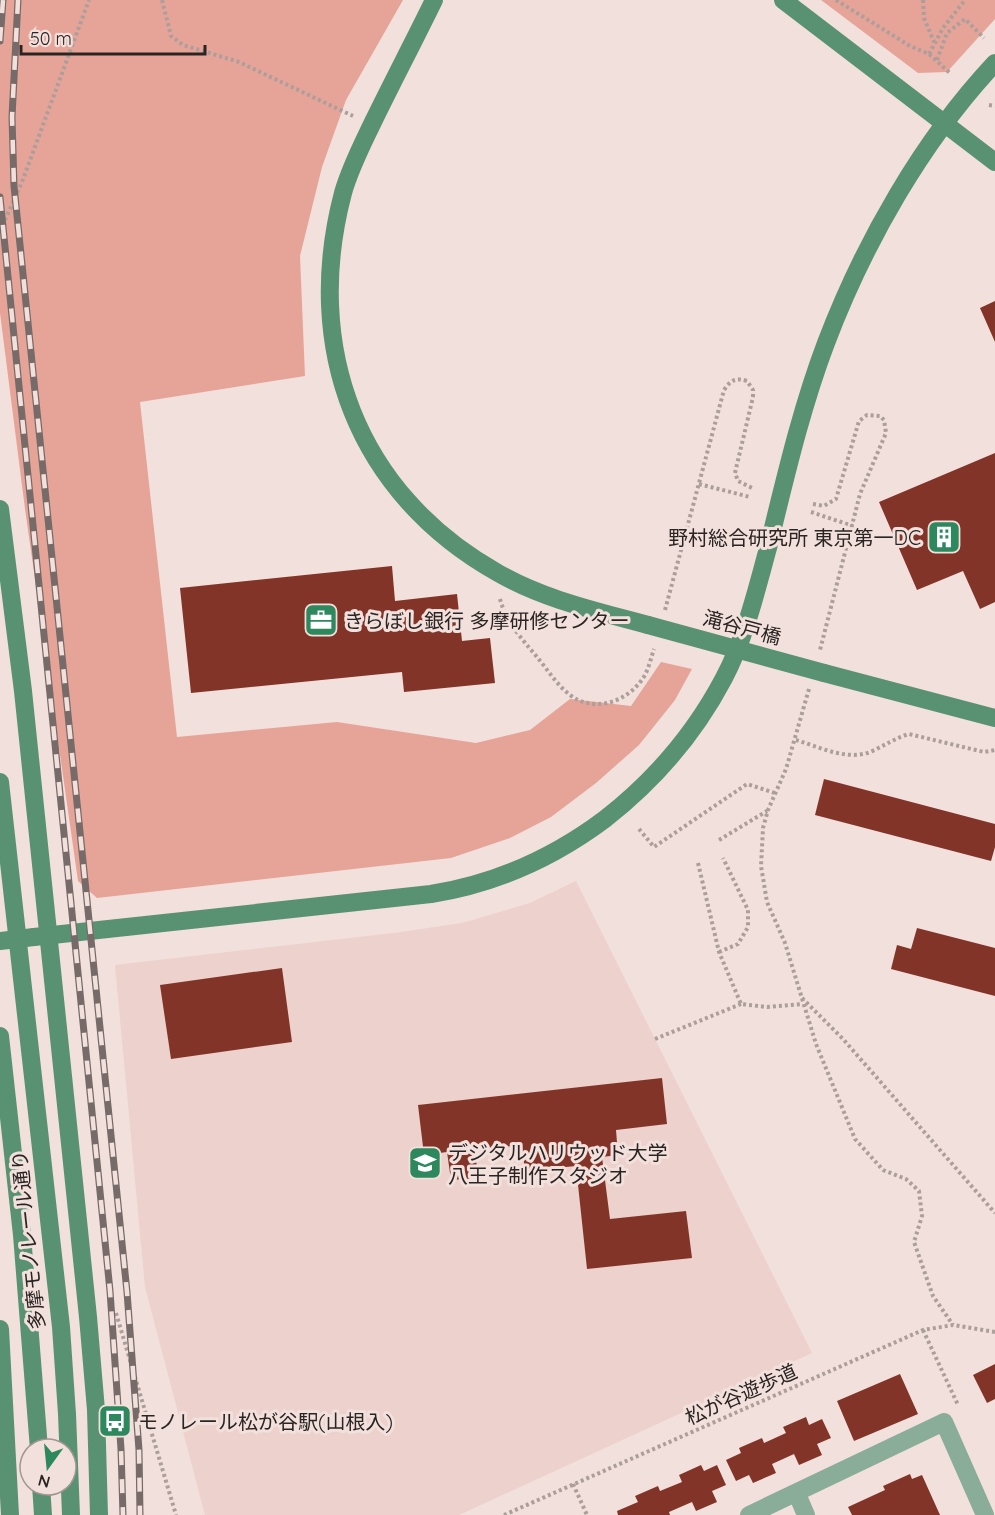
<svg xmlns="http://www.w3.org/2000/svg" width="995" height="1515" font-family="Quicksand,'Noto Sans JP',sans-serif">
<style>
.built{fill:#ecd1cc}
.green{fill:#e6a498}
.building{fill:#833428}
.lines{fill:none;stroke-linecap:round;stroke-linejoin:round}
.path{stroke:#ac9e9b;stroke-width:4;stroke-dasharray:3 3;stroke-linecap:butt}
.street{stroke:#89ad98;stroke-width:18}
.secondary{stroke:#599273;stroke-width:18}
.rail-casing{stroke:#766b68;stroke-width:7}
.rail{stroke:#f2e0dc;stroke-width:4.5;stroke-dasharray:14;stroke-linecap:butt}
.secondary-bridge{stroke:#599273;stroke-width:18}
.labels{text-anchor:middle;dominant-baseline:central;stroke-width:6;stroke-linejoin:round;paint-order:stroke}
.poi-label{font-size:20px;fill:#2a2422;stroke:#f2e0dc;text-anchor:start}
.street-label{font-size:20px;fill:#2a2422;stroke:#f2e0dc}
</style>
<rect width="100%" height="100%" fill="#f2e0dc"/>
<path class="built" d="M576 881 812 1353 459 1515H205L145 1287 115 965 394 933 462 923 530 903Z"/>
<path class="green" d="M6 0H403L346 100 322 167 300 256 305 376 140 402 177 737 337 722 476 743 530 730 570 699 631 706 661 662 692 669 675 700 639 745 596 783 551 817 510 838 451 858 97 898 78 881 25 509 0 313V28Z
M821 0H995V19L947 72 918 73Z"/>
<path class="building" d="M995 301V342L980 308Z
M995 453V602L980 609 963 571 917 590 879 502Z
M392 566 395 601 457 594 462 641 490 638 495 683 404 692 402 672 191 693 180 588Z
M824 779 995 824V847L991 861 815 815Z
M917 928 995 948V996L891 969 897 945 911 949Z
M282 968 292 1042 171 1059 160 985Z
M662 1078 667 1124 616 1130 618 1155 602 1157 610 1219 686 1211 692 1258 587 1269 576 1166 525 1171 522 1145 475 1150 478 1178 451 1180 447 1152 424 1155 418 1105Z
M995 1364V1399L987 1403 973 1375Z
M900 1374 918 1414 854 1441 837 1401Z
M806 1417 809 1425 822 1419 831 1438 817 1444 822 1455 799 1465 794 1454 772 1464 776 1473 753 1483 749 1475 736 1481 726 1460 741 1453 739 1448 762 1438 764 1443 786 1433 783 1427Z
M701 1465 704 1471 717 1465 726 1485 712 1491 717 1502 696 1511 692 1502 669 1512 670 1515H618L617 1511 638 1502 635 1496 658 1486 660 1491 682 1482 679 1475Z
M910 1474 912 1479 922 1475 940 1515H852L848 1507 885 1490 883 1486Z"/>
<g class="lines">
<path class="path" d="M162 0 171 36 183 45 239 62 353 116
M836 0 910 46 929 54 951 74
M923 0 924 18 934 42
M929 54 943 28 965 0
M937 60 947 33 965 19 984 38
M989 105 995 106
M0 231 22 182 89 0
M699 484 750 497
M813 504 824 506 836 499 859 421 867 415 880 416 884 420 886 433 860 494 820 650
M811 512 853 526
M500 599C506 622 522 639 537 657 547 669 557 685 570 695 595 714 630 701 645 675 649 667 651 658 654 649
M665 610 724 390C730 381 735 377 747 381L753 390V397L735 473 738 481 752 488
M809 689 786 769 768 810 763 828 761 866 767 902 785 943 816 1044 855 1139 883 1170 906 1179 919 1191 922 1216 914 1242 933 1296 953 1325
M796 740C819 747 847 761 870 752 884 746 895 738 909 734L984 752 995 750
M639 829 654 847 747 784 775 793
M719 840 767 811
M698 863 719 952 741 1004 767 1007 802 1004
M719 952 738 944 748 927V910L723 858
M802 998 843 1039 995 1213
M655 1039 741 1004
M116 1313 176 1515
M923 1330 958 1405
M573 1484 587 1515
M504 1515 923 1330 953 1325 995 1332"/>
<path class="street" d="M797 1494 806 1515
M749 1515 944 1422 985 1515"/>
<path class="secondary" d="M434 0C414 41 393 81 373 122 362 145 350 168 343 193 302 348 357 494 498 573 545 600 597 611 648 625
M783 0 995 162
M0 509 23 691 88 1317 96 1410 99 1515
M824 673 995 718
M0 782 61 1327 67 1414 71 1515
M34 937 431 894C494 884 553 858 605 819 655 780 694 735 724 678 745 638 756 592 768 548 785 479 801 409 826 343 864 243 922 141 995 63
M0 1036 22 1235 39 1449
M0 1329 10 1515
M41 1485 43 1515"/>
<defs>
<path id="rail" d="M18 0 12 117 14 186 127 1292 139 1450 140 1515
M0 41 3 0
M0 197 110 1291 121 1449 123 1515"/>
</defs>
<use href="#rail" class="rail-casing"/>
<use href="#rail" class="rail"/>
<path class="secondary-bridge" d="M648 625 824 673
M0 941 34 937"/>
</g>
<defs>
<symbol id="building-square" viewBox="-11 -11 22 22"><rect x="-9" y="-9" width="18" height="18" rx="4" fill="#2d885e" stroke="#f2e0dc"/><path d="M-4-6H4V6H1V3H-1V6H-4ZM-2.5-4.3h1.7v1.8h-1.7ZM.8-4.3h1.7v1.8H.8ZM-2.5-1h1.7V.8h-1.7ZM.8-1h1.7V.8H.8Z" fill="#fff"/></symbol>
<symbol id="office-square" viewBox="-11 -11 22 22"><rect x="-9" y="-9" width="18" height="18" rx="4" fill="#2d885e" stroke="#f2e0dc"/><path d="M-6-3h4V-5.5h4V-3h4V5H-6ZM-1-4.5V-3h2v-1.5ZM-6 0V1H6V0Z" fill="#fff"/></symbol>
<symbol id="university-square" viewBox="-11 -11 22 22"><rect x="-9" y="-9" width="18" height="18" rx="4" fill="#2d885e" stroke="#f2e0dc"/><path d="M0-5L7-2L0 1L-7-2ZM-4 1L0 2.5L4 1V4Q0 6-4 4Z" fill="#fff"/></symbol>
<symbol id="bus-square" viewBox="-11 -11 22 22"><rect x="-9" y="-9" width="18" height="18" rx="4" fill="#2d885e" stroke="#f2e0dc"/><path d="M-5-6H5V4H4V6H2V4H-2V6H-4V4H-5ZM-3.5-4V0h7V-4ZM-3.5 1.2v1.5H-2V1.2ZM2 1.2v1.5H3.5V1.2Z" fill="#fff"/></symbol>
</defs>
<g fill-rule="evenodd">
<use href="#building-square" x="925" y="518" width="38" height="38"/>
<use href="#office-square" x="302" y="601" width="38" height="38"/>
<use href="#university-square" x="406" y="1144" width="38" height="38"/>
<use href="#bus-square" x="96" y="1402" width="38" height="38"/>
</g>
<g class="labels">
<g class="poi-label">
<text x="921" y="537" text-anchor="end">野村総合研究所 東京第一DC</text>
<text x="344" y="620">きらぼし銀行 多摩研修センター</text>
<text x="448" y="1152">デジタルハリウッド大学<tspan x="448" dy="23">八王子制作スタジオ</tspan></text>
<text x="138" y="1421">モノレール松が谷駅(山根入)</text>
</g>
<g class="street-label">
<text transform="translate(742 627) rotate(15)">滝谷戸橋</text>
<text transform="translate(28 1240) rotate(-96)">多摩モノレール通り</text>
<text transform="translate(741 1394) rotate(-24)">松が谷遊歩道</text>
</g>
</g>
<g transform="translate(48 1467) rotate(195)"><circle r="28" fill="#f2e0dc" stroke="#a29592" stroke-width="1.5"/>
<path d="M0-4.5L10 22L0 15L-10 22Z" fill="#2d885e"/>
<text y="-9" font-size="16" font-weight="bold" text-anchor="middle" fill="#2a2422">N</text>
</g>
<path d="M21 45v9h184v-9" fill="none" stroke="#2a2422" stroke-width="3"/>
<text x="30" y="45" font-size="18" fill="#2a2422" stroke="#f2e0dc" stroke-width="4.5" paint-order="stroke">50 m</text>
</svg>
